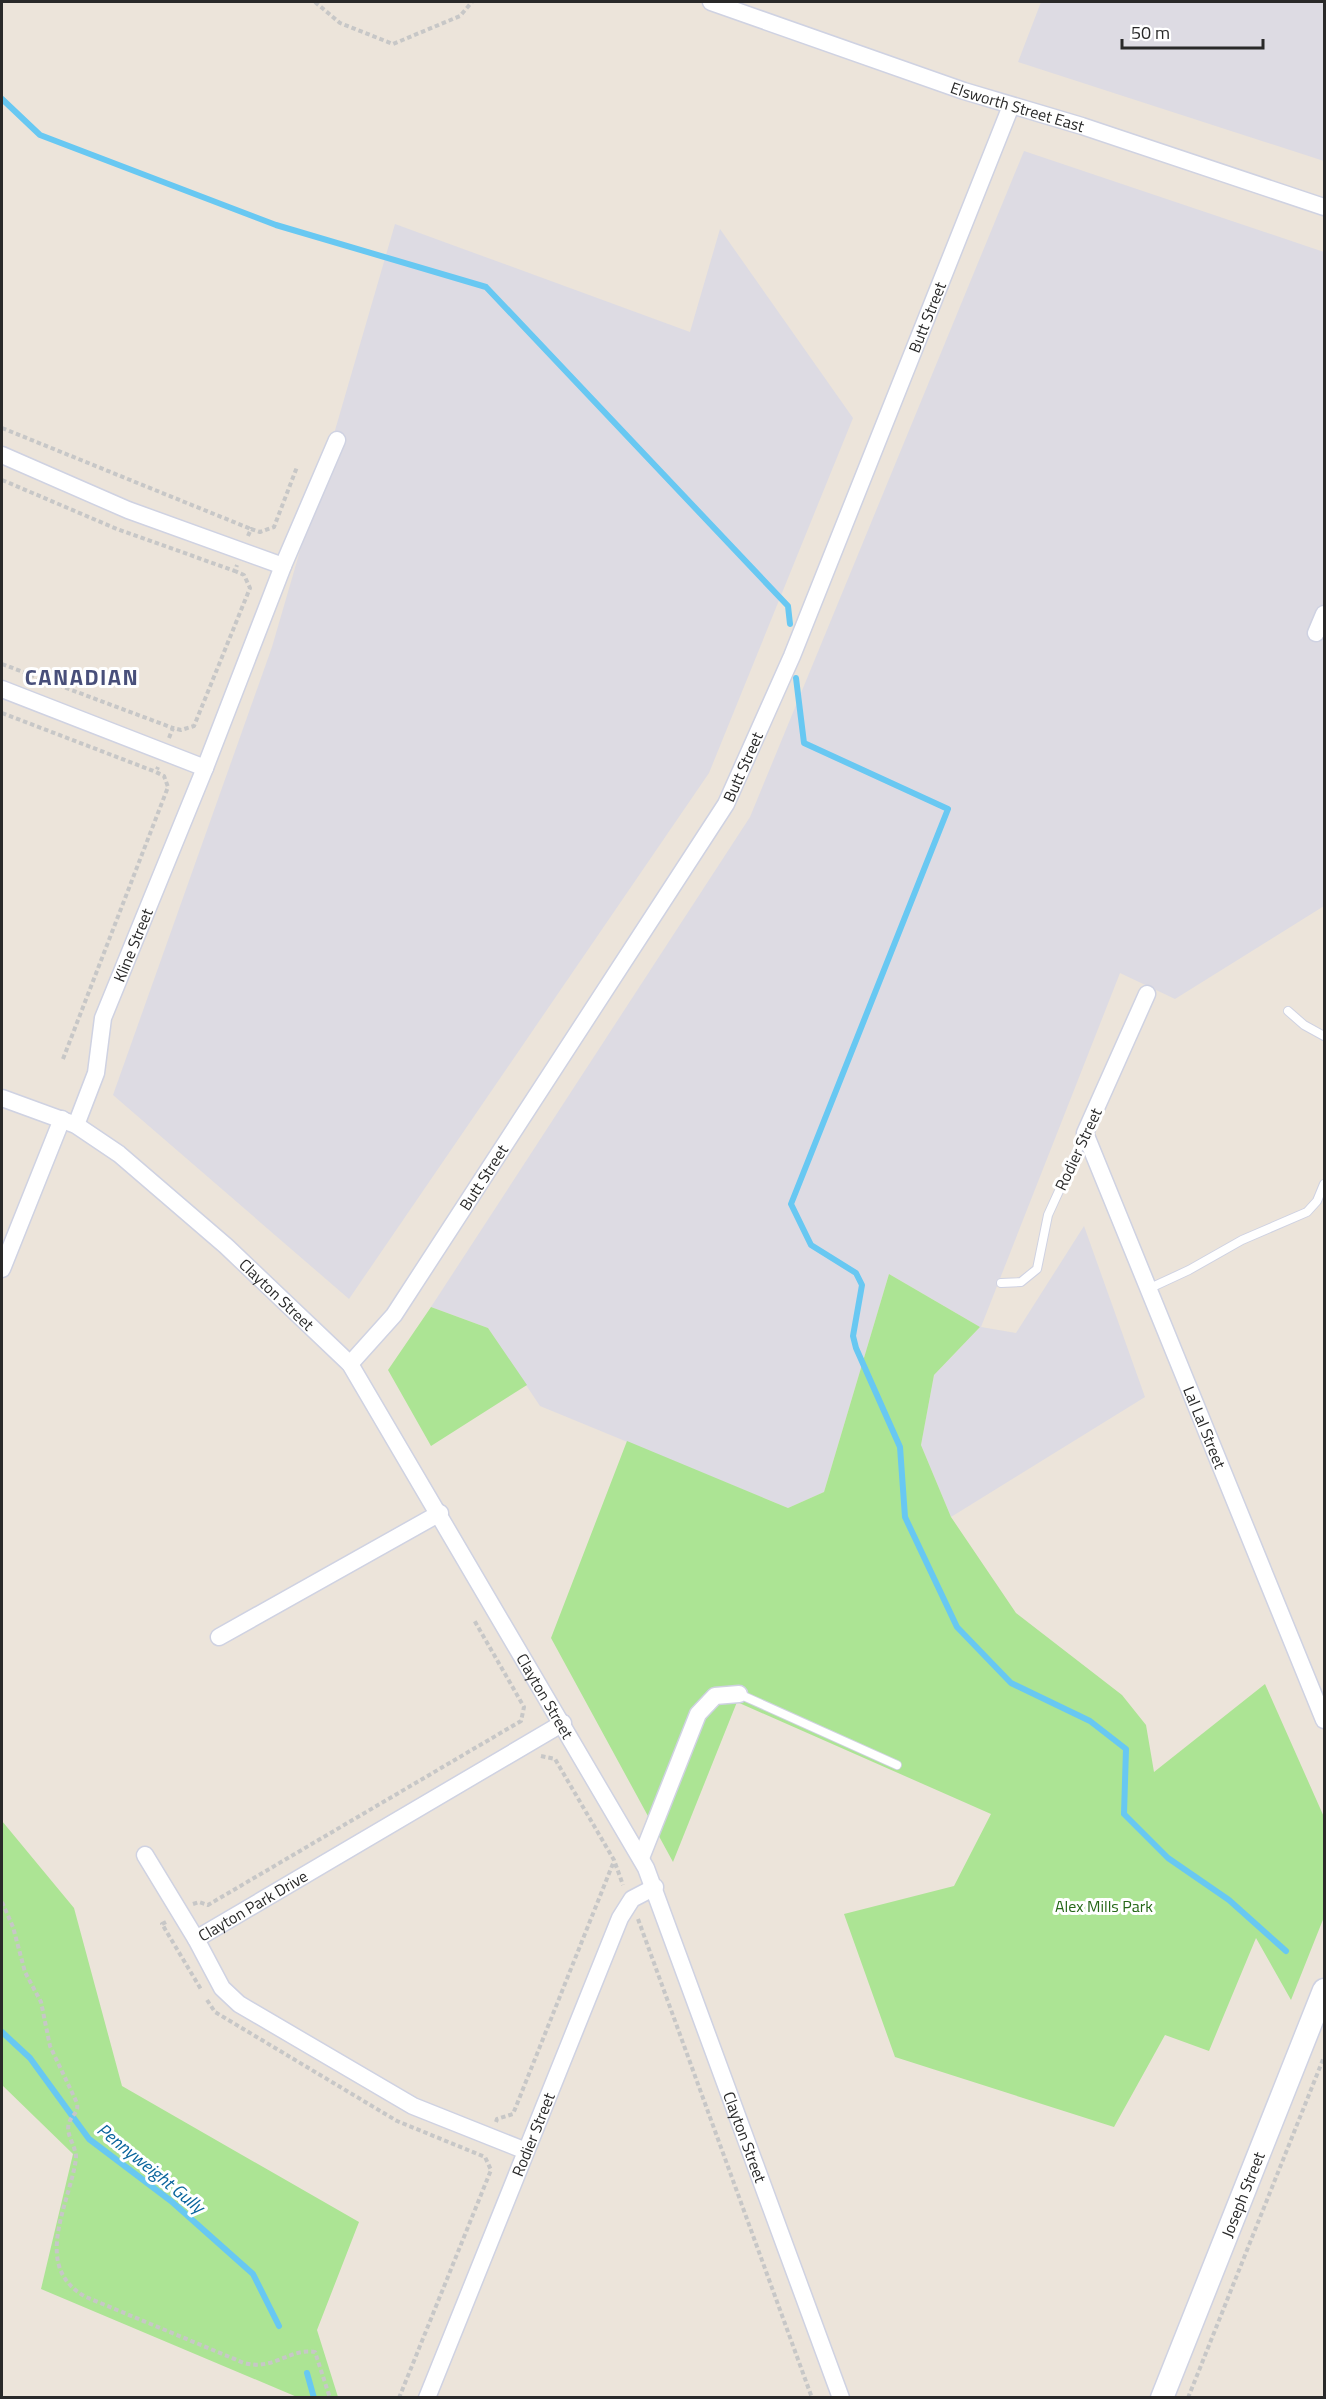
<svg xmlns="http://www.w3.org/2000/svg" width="1326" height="2399" font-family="'Titillium Web',sans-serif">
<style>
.industrial{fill:#dddbe3}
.green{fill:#ace494}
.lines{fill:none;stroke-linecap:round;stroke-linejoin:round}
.stream{stroke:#68c8f2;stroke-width:6}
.lane-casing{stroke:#cfd2e2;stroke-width:10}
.street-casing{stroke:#cfd2e2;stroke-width:19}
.secondary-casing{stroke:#cfd2e2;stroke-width:25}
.path{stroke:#c7c7c7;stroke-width:4;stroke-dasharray:4.5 3;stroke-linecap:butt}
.lane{stroke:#fff;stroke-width:8}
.street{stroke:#fff;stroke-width:16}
.secondary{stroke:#fff;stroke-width:22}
.labels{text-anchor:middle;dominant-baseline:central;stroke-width:6;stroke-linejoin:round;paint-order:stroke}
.street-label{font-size:16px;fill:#292929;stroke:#fff}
.park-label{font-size:16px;fill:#256717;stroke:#fff}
.water-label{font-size:18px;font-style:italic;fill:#09649c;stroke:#fff}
.district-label{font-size:22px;font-weight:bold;letter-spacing:1.5px;fill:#484f7a;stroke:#fff}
</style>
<rect width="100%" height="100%" fill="#ece4da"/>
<path class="industrial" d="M1041 2H1324V161L1018 62Z
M1024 151 1324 252V906L1175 999 1120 973 981 1327 1016 1333 1084 1226 1145 1397 951 1517 921 1445 934 1375 980 1327 889 1274 824 1492 788 1508 540 1406 488 1328 431 1307 750 817Z
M395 224 690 332 720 229 853 418 709 773 349 1299 113 1095 272 647Z"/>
<path class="green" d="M889 1274 980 1327 934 1375 921 1445 951 1517 1016 1613 1122 1695 1146 1725 1154 1772 1265 1684 1324 1817V1917L1291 2000 1256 1938 1209 2051 1165 2035 1114 2127 895 2057 844 1914 954 1886 991 1814 737 1702 673 1862 551 1638 627 1441 788 1508 824 1492Z
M431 1307 488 1328 527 1385 431 1446 388 1370Z
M2 1821 74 1908 122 2086 359 2222 317 2330 338 2397H297L41 2289 73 2154 2 2085Z"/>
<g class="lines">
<path class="stream" d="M2 99 40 135 276 225 486 287 788 606 790 624
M796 678 804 743 948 809 791 1204 811 1245 856 1273 862 1285 853 1336 856 1348 900 1447 905 1517 957 1627 1011 1683 1090 1721 1126 1749 1124 1814 1168 1858 1229 1900 1286 1951
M2 2032 30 2058 89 2139 171 2201 253 2274 279 2326
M307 2373 314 2398"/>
<defs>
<path id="lane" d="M1288 1011 1304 1025 1324 1036
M1001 1283 1021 1282 1037 1269 1048 1215 1085 1134
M1148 1289 1189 1270 1242 1240 1307 1212 1317 1201 1324 1184
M739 1694 897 1765"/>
<g id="street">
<path id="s1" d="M711 2 964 91 1082 126 1324 207"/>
<path d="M2 455 128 510 283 566"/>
<path d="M1316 633 1324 614"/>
<path d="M2 689 205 768"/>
<path id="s2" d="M1147 994 1085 1133 1324 1720"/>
<path id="s3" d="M2 1098 76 1125 119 1154 226 1246 350 1364 646 1868 841 2398"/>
<path id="s4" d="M76 1125 96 1073 103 1018 205 768 283 566 337 440"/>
<path d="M2 1269 62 1119"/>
<path id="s5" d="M350 1364 394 1315 726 804 792 656 1011 106"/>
<path d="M219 1637 440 1513"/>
<path d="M145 1855 196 1939"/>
<path d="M641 1858 698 1714 715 1696 739 1694"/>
<path id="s6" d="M526 2151 413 2106 239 2004 222 1988 196 1939 563 1723"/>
<path id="s7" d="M427 2398 620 1918 632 1899 655 1887"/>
</g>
<g id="secondary">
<path id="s8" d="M1162 2398 1324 1990"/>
</g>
</defs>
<use href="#lane" class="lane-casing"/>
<use href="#street" class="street-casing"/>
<use href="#secondary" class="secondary-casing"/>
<path class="path" d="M315 2 340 23 393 44 460 16 472 2
M2 428 251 529
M2 480 117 529 235 571
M248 536 251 529 260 532 274 527 297 467
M2 664 173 728
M2 713 156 772
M169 738 173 728 181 730 194 726 250 588 244 575 235 571 237 565
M63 1059 168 787 164 776 156 772 158 767
M541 1756 555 1759 614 1860 623 1885
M2 1902 13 1927 25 1972 41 2002 50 2046 77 2103C79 2113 72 2114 69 2123 65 2135 77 2147 76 2159 69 2206 31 2267 86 2297L244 2363C274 2371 289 2348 315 2352L330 2398
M193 1904 199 1902 208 1905 521 1721 524 1707 474 1620
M638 1919 812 2398
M166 1922 162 1924 202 1991
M207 2000 215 2012 397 2121 485 2157 491 2170 399 2398
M496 2122 497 2119 513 2114 614 1861
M1188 2398 1324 2057"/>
<use href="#lane" class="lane"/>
<use href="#street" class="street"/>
<use href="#secondary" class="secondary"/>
</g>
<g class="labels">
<g class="street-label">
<text stroke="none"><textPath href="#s1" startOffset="324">Elsworth Street East</textPath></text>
<text stroke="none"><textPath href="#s5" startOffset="1202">Butt Street</textPath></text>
<text stroke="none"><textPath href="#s5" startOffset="716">Butt Street</textPath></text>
<text stroke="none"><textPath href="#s4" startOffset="190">Kline Street</textPath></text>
<text transform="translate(1078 1149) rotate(-65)">Rodier Street</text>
<text stroke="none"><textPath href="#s5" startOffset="230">Butt Street</textPath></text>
<text stroke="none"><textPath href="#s3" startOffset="342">Clayton Street</textPath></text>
<text stroke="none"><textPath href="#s2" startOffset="470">Lal Lal Street</textPath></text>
<text stroke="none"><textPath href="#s3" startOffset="828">Clayton Street</textPath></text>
<text stroke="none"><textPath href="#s6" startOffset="468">Clayton Park Drive</textPath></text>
<text stroke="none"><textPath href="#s7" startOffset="284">Rodier Street</textPath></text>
<text stroke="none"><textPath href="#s3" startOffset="1314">Clayton Street</textPath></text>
<text stroke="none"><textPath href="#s8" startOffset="219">Joseph Street</textPath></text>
</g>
<g class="park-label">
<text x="1104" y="1906">Alex Mills Park</text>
</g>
<g class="water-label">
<text transform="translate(151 2168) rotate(39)">Pennyweight Gully</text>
</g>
<g class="district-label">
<text x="82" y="677">CANADIAN</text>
</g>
</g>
<rect width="1326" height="2399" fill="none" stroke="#292929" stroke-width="6"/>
<path d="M1122 39v9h141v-9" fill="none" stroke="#292929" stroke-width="3"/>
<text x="1131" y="39" font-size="18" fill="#292929" stroke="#ffffff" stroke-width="4.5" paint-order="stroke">50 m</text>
</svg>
